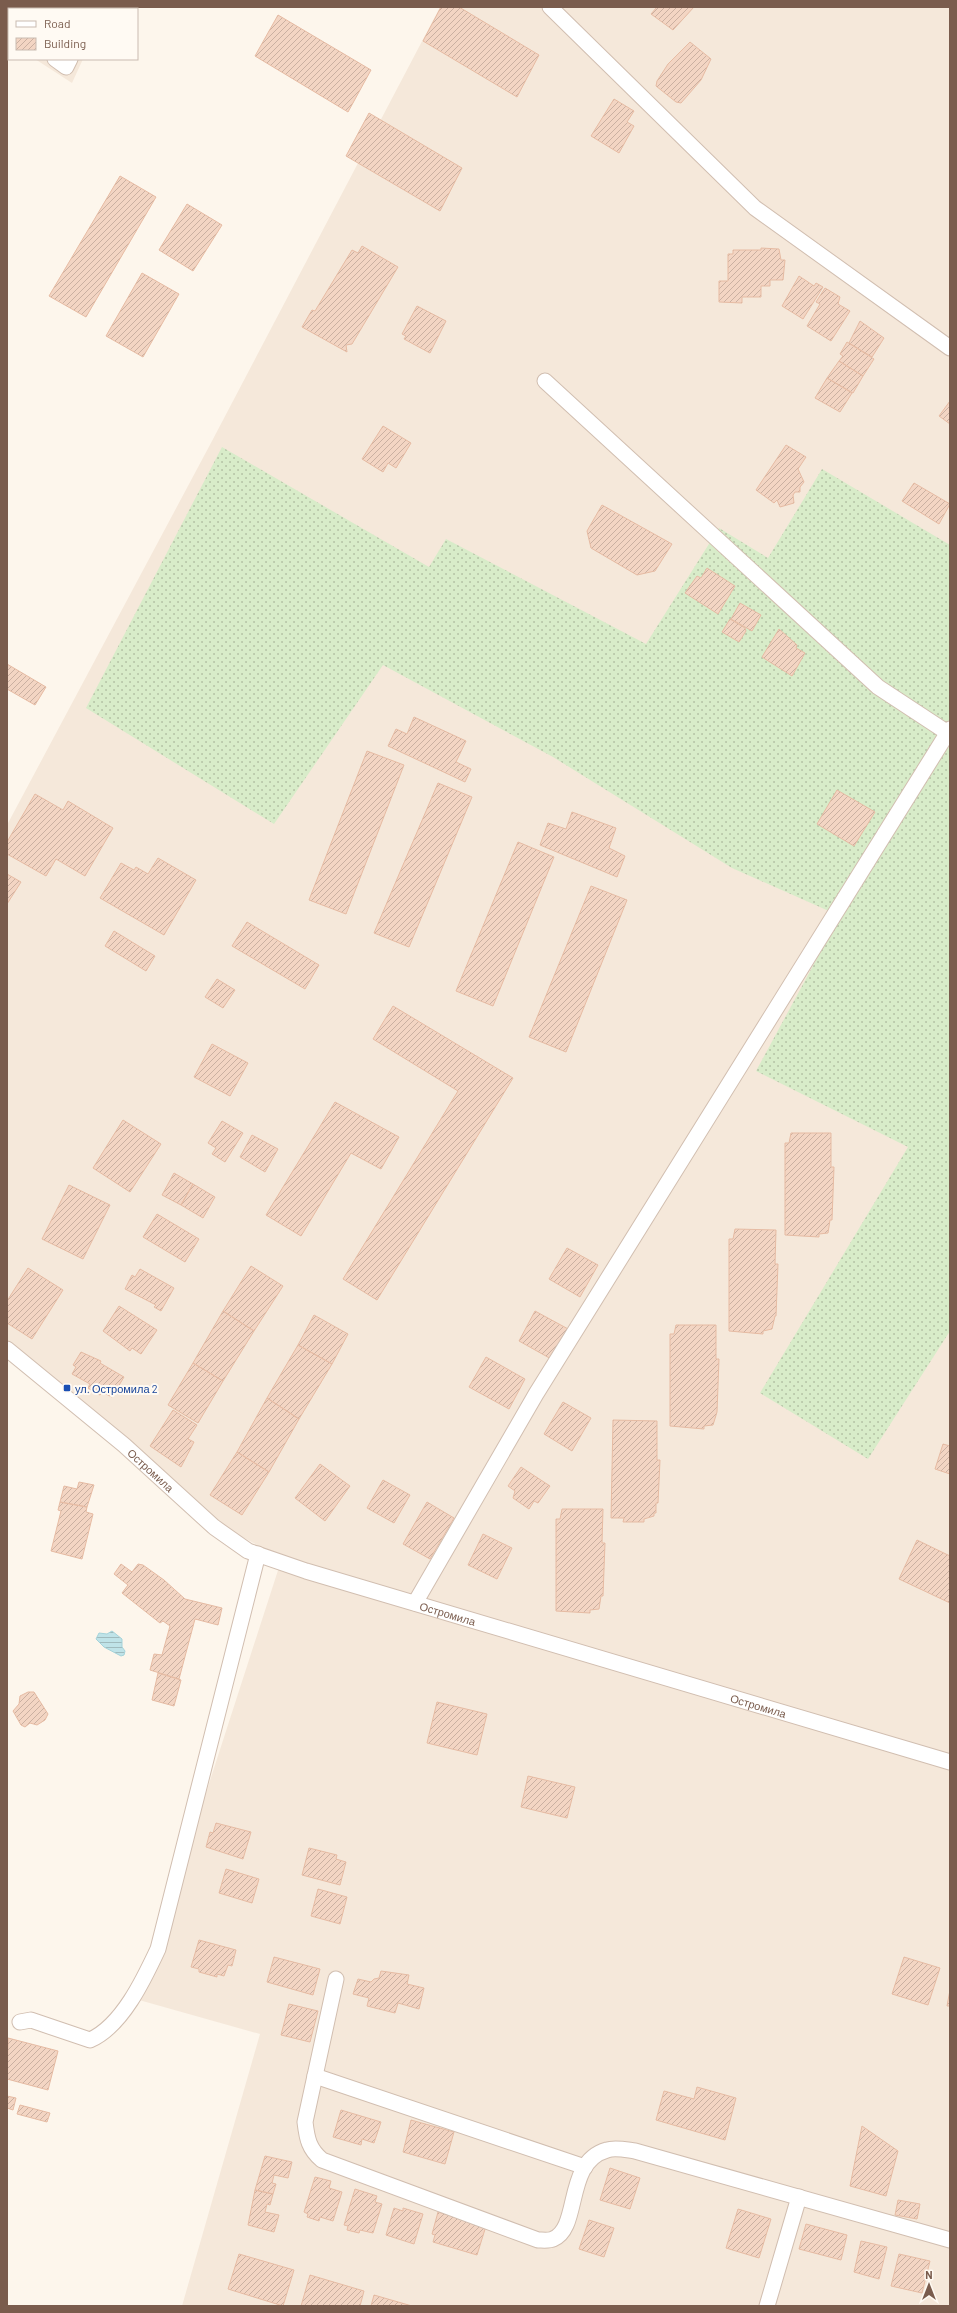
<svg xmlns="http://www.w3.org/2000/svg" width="957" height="2313" font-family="Barlow,sans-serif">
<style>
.residential{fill:#f5e8da}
.grass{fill:url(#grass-dots)}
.water{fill:url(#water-rules);stroke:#a5d3da}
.building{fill:url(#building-hatch);stroke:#e6bba3}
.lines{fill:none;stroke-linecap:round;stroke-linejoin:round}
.minor-casing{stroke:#d1beb0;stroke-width:17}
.minor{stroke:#fff;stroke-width:15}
.transit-dot{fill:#1a4fb4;stroke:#fffaf3;stroke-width:1.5}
.labels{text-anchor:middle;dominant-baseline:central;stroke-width:4;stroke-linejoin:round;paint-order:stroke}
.transit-label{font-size:11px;fill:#164399;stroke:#fffaf3;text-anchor:start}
.street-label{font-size:11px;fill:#7a5c4d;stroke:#fffaf3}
</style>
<defs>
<pattern id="grass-dots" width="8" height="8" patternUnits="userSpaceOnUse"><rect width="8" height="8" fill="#d8ecc9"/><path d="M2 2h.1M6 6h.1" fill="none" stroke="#b4c2a5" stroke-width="1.8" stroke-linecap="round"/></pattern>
<pattern id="water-rules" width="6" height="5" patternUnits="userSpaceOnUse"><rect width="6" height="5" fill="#bfe3e8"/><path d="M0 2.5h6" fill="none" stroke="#a0bbbe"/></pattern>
<pattern id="building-hatch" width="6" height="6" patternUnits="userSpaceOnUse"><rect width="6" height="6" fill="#f3d5c3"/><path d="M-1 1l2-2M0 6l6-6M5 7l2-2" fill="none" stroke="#cab0a1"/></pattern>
</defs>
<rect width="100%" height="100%" fill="#fdf6ec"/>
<path class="residential" d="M7 7H109L108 9H9V42L7 41Z
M440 7H950V2306H182L260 2034 139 2000 282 1558 231 1531 7 1357V825L212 441Z
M35 59H83L72 83Z"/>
<path class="grass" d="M222 447 429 567 446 539 646 644 719 528 768 558 822 469 950 545V1331L868 1459 760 1393 908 1147 756 1071 840 916 732 868 553 757 383 665 274 824 86 708Z"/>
<path class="water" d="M112 1631 122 1639V1647L125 1651 124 1655 121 1656 104 1647 96 1639 99 1633 107 1634Z"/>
<path class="building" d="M441 7H459L539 55 517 97 423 41Z
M657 7H694L673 30 651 14Z
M278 15 371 70 348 112 255 56Z
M690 42 711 59 701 80 681 103 676 102 656 86 657 81 668 64Z
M614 99 634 111 627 122 634 126 619 153 591 136Z
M369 113 462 168 440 211 346 156Z
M120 176 156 197 86 317 49 296Z
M187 204 222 225 193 271 159 250Z
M362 246 398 267 352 344 346 345 347 352 302 327 312 310 315 311 352 250 358 253Z
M761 248 779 249 781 260H785L783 280H770V286H761V297H742V303L719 302V281H728V254H733V250H761Z
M142 273 179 294 143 357 106 336Z
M799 276 814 286 816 283 823 287 803 319 782 306Z
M825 288 840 297 838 304 850 311 831 341 807 326 820 304 816 302Z
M417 306 446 321 430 353 404 339 406 336 402 334Z
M860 321 884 338 872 357 849 343Z
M847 342 874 359 863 376 839 361 843 356 840 354Z
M839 361 863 376 853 393 827 378Z
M827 378 852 393 840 412 815 398Z
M950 401V424L939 416Z
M383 426 411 443 396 468 388 463 383 472 362 459Z
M786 445 806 457 798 469 804 482 800 487V492H795L793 495 794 503 780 507 777 500 774 503 756 490Z
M914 483 950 504 939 524 902 501Z
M602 505 672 544 655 571 637 575 591 548 587 531Z
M707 568 735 586 718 614 685 593 697 576 701 578Z
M740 603 761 615 752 631 731 619Z
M730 619 745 628 746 631 739 642 722 632Z
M779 629 797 645 796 648 805 653 792 676 762 657Z
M7 664 46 687 35 705 7 689Z
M414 717 466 741 456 762 471 769 465 782 388 746 396 729 407 734Z
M367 751 404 765 346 914 309 900Z
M438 783 472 797 409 947 374 933Z
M837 790 875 812 854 846 817 824Z
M35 794 63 810 68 801 113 828 85 876 56 859 46 876 7 854V842Z
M572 812 616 828 609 848 625 856 617 877 540 845 548 823 566 829Z
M518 842 554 857 493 1006 456 991Z
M158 858 196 880 164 935 100 898 121 863 134 870 136 867 148 874Z
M7 874 21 882 7 904Z
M591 886 627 900 566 1052 529 1037Z
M247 922 319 965 305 989 232 946Z
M114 931 155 956 146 971 105 946Z
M217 979 235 990 223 1008 205 997Z
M393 1006 513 1078 377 1300 343 1279 458 1091 373 1039Z
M212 1044 248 1063 230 1096 194 1077Z
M335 1102 399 1137 381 1169 351 1153 301 1236 266 1215Z
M123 1120 161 1144 130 1192 93 1168Z
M222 1121 243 1133 225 1162 212 1154 216 1148 208 1143Z
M791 1133H831V1167H834L832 1220H830L828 1233 819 1234V1237L785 1235V1143H789Z
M252 1135 278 1149 265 1172 240 1157Z
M174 1173 193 1184 181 1205 162 1195Z
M193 1184 215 1197 203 1218 181 1205Z
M69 1185 110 1205 83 1259 42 1239Z
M157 1214 199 1239 185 1262 143 1237Z
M735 1229 776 1230 775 1264H778L776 1316H775L772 1329 763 1331V1334L729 1331V1239H733Z
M567 1248 598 1265 580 1297 549 1279Z
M251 1266 283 1286 254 1331 223 1311Z
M28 1268 63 1290 32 1339 7 1323V1301Z
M140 1269 174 1288 161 1311 154 1307 156 1305 125 1289 132 1275 135 1277Z
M119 1306 157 1330 141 1354 132 1348 130 1351 103 1331Z
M223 1311 254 1331 223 1381 193 1363Z
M535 1311 570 1330 553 1360 519 1341Z
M314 1315 348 1334 332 1364 298 1345Z
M676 1325H716V1359H719L717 1412 713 1425 704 1426V1429L670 1426V1334H674Z
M298 1345 332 1364 299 1419 267 1398Z
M81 1352 101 1361 100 1363 124 1377 112 1397 102 1392 100 1395 88 1388 90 1384 72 1374 76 1367 73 1365Z
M486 1357 525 1379 509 1409 469 1387Z
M193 1363 223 1381 198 1423 168 1405Z
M267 1398 299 1419 269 1472 237 1452Z
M563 1402 591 1418 572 1451 544 1434Z
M173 1410 197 1425 188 1439 194 1442 181 1467 150 1446Z
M613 1420 657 1421V1460H660L658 1503H656V1513H654V1516L644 1519V1522H623L624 1518H611Z
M943 1444 950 1446V1474L935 1469Z
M237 1452 269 1472 242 1515 210 1495Z
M320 1464 350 1486 325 1521 295 1498Z
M521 1467 550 1486 538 1503 534 1501 529 1509 513 1498 515 1491 508 1486Z
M383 1480 410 1495 394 1523 367 1508Z
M79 1482 94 1485 87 1507 60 1502 64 1486 77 1489Z
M60 1502 87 1507 86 1512 93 1514 82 1559 51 1551 61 1511 58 1510Z
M427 1502 454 1518 430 1559 403 1544Z
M562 1509H603L602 1543H605L603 1596H601L599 1609 590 1610V1613L556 1611V1519H560Z
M483 1534 512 1548 497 1579 468 1565Z
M917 1540 950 1556V1603L899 1579Z
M121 1564 132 1572 138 1564 143 1565 164 1580 185 1599 222 1608 218 1625 195 1619 179 1679 150 1670 154 1654 162 1655 170 1626 163 1621 160 1623 122 1593 128 1585 114 1574Z
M158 1673 181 1680 174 1706 152 1700Z
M28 1692H34L48 1714 45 1720 37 1725 30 1723 25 1727 21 1725 13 1711 19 1704 20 1696Z
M437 1702 487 1714 477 1755 427 1743Z
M528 1776 575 1787 567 1818 521 1807Z
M216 1823 251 1832 243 1859 206 1847 210 1832 213 1833Z
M309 1848 337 1855 336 1859 346 1862 340 1885 302 1875Z
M226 1869 259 1879 252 1903 219 1893Z
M318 1889 347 1897 340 1924 311 1916Z
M199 1940 236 1950 232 1966 228 1965 224 1976 217 1974V1977L199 1972V1969L191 1967Z
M274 1957 320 1969 313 1995 267 1982Z
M904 1957 940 1968 928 2005 892 1994Z
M381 1971 409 1975 407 1984 424 1988 419 2009 398 2003 395 2013 367 2006 369 1998 353 1994 358 1979 371 1982 374 1979 379 1978Z
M950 1990V2006H947Z
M289 2004 318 2011 310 2042 281 2035Z
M8 2038 58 2051 48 2090 7 2079Z
M697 2087 736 2098 725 2140 656 2120 664 2091 694 2099Z
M7 2096 16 2098 13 2110 7 2108Z
M20 2105 50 2113 47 2122 17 2114Z
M341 2110 381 2122 374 2143 362 2139 361 2145 333 2137Z
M411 2120 454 2132 445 2164 403 2152Z
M862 2126 898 2151 886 2196 850 2186Z
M265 2156 292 2162 288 2178 274 2175 272 2183 276 2184 273 2194 255 2190Z
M610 2168 640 2178 630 2209 600 2200Z
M315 2177 331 2181 329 2188 342 2192 333 2221 320 2217 319 2221 307 2217 308 2214 304 2212Z
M355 2189 377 2196 375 2202 382 2204 373 2233 360 2230 359 2233 347 2230 348 2226 344 2225Z
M255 2190 273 2194 270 2205 267 2204 265 2212 279 2215 274 2232 248 2225Z
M898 2200 920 2204 917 2219 895 2215Z
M394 2208 403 2211V2208L423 2214 414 2244 386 2235Z
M738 2209 771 2219 759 2258 726 2248Z
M438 2212 486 2226 477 2255 433 2242 435 2235 432 2234Z
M589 2220 614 2228 604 2257 579 2249Z
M806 2224 847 2235 841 2260 799 2249Z
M861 2241 887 2247 879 2279 854 2272Z
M239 2254 294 2270 283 2306 228 2289Z
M899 2254 930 2261 922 2293 891 2286Z
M310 2275 364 2291 360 2306H301Z
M374 2295 412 2306H371Z"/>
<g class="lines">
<defs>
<g id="minor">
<path d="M550 7 755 208 950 348"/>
<path d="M95 9 96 7"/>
<path d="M7 23 9 25"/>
<path d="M55 59 66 67 70 59"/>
<path d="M545 381 878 687 948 733"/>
<path id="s1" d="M7 1349 124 1445 214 1527 248 1551 306 1571 950 1762"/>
<path d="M415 1603 536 1394 950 729"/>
<path d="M336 1979 305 2122C307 2139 309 2149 322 2160L538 2240C542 2240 549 2241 553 2239 581 2228 564 2162 607 2150 615 2147 627 2150 635 2151L950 2240"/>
<path d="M20 2022 31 2020 90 2040C122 2026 144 1979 158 1949L258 1554"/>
<path d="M315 2076 585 2167"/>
<path d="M767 2306 799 2197"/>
</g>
</defs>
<use href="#minor" class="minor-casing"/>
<use href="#minor" class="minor"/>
</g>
<rect class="transit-dot" x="63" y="1384" width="8" height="8" rx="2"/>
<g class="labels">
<g class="transit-label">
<text x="75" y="1388">ул. Остромила 2</text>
</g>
<g class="street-label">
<text stroke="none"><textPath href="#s1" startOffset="188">Остромила</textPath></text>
<text stroke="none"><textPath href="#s1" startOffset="524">Остромила</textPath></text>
<text stroke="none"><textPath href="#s1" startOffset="848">Остромила</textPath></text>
</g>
</g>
<rect width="957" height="2313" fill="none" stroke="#7a5c4d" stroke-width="16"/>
<rect x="8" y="8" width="130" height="52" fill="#fffaf3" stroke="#cabbb1"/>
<rect x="16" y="21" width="20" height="6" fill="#ffffff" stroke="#cabbb1"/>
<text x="44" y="28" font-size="12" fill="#7a5c4d">Road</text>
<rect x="16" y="38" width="20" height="12" fill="url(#building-hatch)" stroke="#cabbb1"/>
<text x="44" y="48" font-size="12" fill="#7a5c4d">Building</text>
<g transform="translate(929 2285)" stroke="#fffaf3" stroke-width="3" paint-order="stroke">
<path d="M0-3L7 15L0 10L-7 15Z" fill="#7a5c4d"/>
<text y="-6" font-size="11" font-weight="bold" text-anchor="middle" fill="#7a5c4d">N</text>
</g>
</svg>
